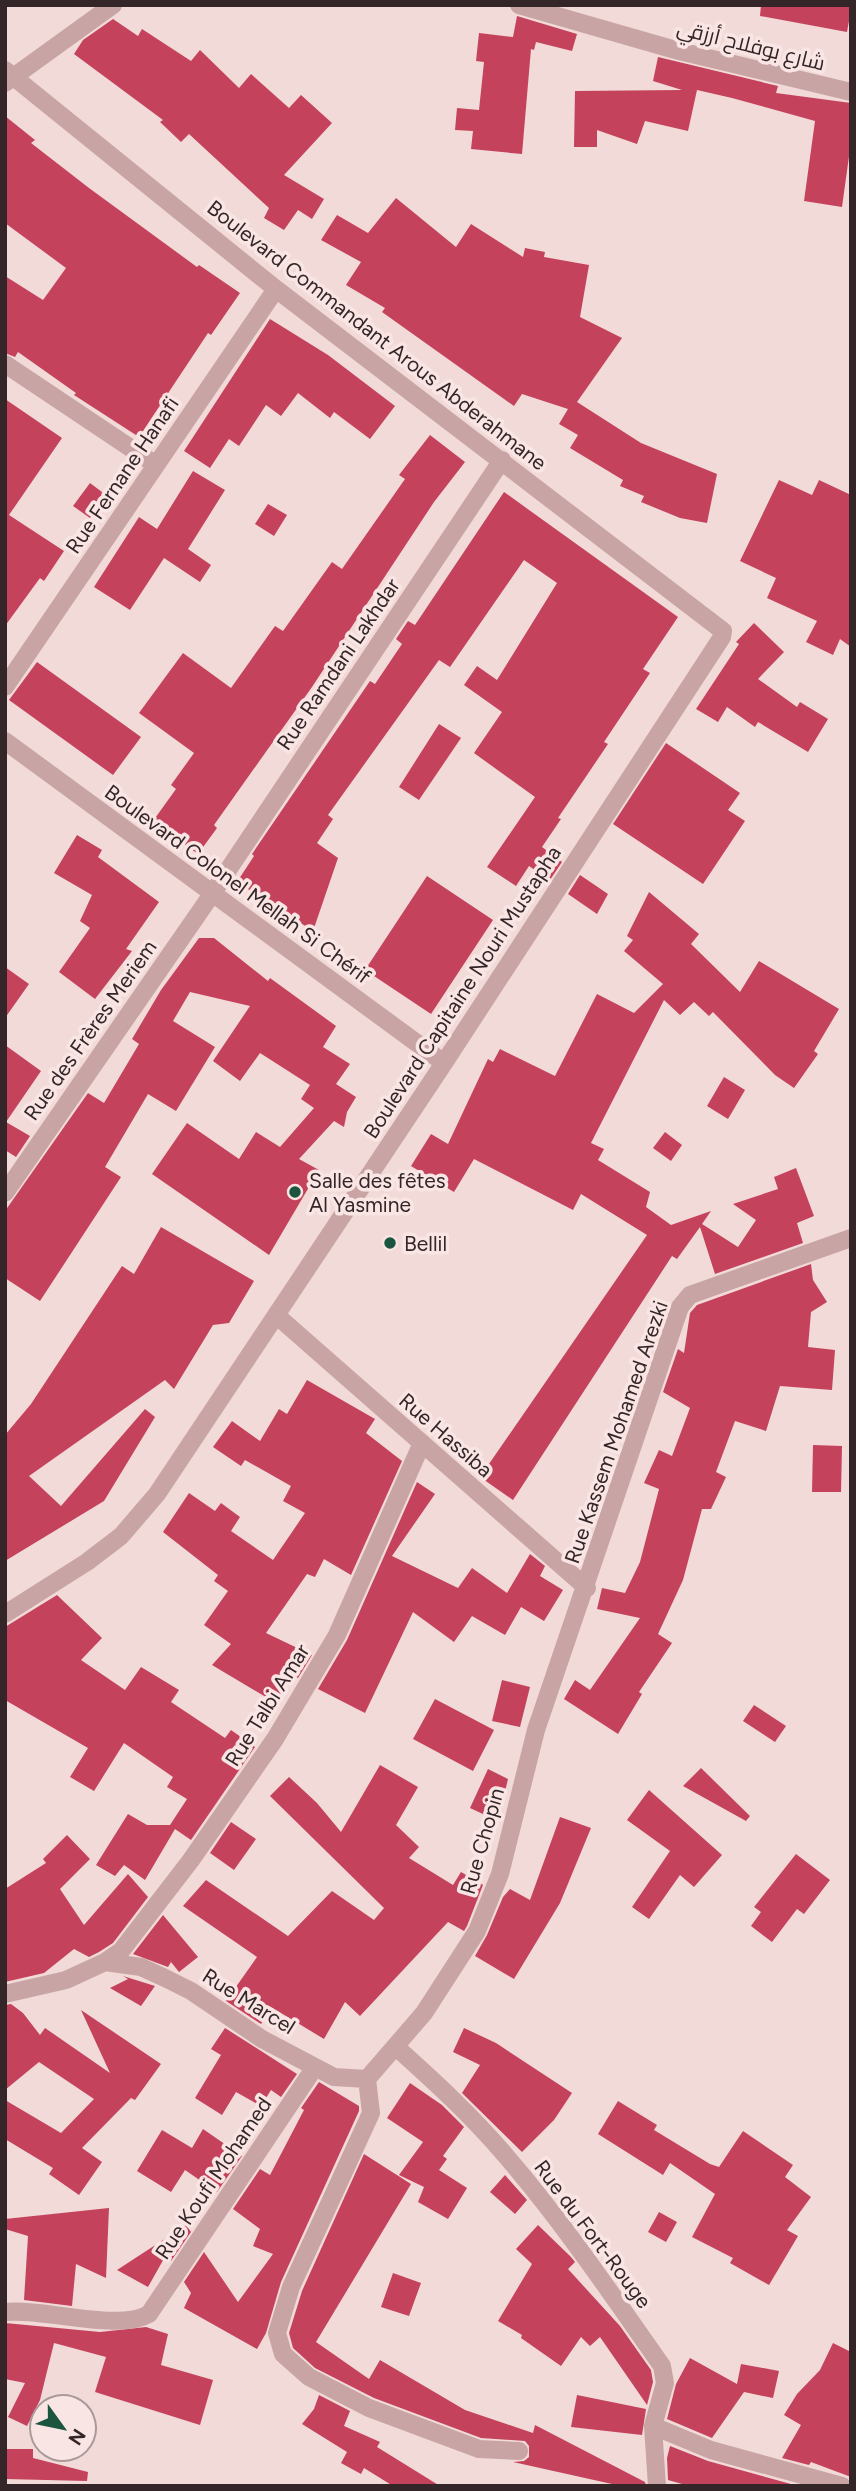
<svg xmlns="http://www.w3.org/2000/svg" width="856" height="2491" font-family="Figtree,Cairo,sans-serif">
<style>
.building{fill:#c5425c}
.lines{fill:none;stroke-linecap:round;stroke-linejoin:round}
.street{stroke:#c8a5a4;stroke-width:18}
.poi-dot{fill:#1c553f;stroke:#f9e6e4;stroke-width:2.5}
.labels{text-anchor:middle;dominant-baseline:central;stroke-width:7;stroke-linejoin:round;paint-order:stroke}
.street-label{font-size:21px;fill:#342628;stroke:#f9e6e4}
.poi-label{font-size:21px;fill:#342628;stroke:#f9e6e4;text-anchor:start}
</style>
<rect width="100%" height="100%" fill="#f1dad8"/>
<path class="building" d="M761 5H851V10L847 32 760 16Z
M517 16 577 34 572 51 536 42 534 50 531 49 522 154 471 149 473 131 455 130 457 108 479 110 484 62 476 61 479 33 513 37Z
M113 19 138 36 142 29 191 61 200 50 239 88 251 74 289 108 301 95 332 123 284 175 324 199 312 219 298 210 284 230 264 218 269 208 189 134 181 142 160 122 163 120 74 54 83 40Z
M658 57 778 86 776 93 851 103V142L842 207 804 201 815 121 732 98 697 90 688 131 645 121 637 144 597 130V147H574L575 91 682 90 653 81Z
M5 116 35 140 31 143 89 188 197 267 199 265 240 293 211 335 208 333 139 437 74 395 76 393 18 352 15 357 5 353V276L43 300 66 268 5 223Z
M396 198 456 247 471 224 523 257 525 248 545 252 544 257 589 265 580 317 622 338 577 402 641 443 717 474 707 523 680 518 641 502 644 496 620 486 623 480 570 448 578 435 559 424 568 409 522 394 514 406 382 312 385 308 346 285 361 262 321 240 337 215 368 233Z
M270 319 328 355 395 406 370 439 334 412 330 418 298 393 281 416 266 405 239 446 229 439 210 468 184 451Z
M5 399 62 438 9 515 64 551 44 581 40 578 5 626Z
M430 435 465 462 434 502 312 687 214 825 217 828 198 854 153 821 176 789 171 785 194 753 139 713 183 653 231 688 275 626 283 631 332 562 342 569 405 479 399 475Z
M193 471 225 490 188 549 211 565 200 582 164 558 130 610 94 587 139 517 157 529Z
M779 480 812 495 819 480 851 495V647L840 639 833 655 806 642 817 621 767 598 776 578 740 561Z
M90 483 106 495 90 518 73 506Z
M504 492 678 617 643 669 650 673 604 742 608 744 558 818 561 819 542 847 562 862 550 880 529 866 516 886 487 867 535 797 474 753 502 712 464 685 477 666 497 680 557 583 524 560 450 667 439 660 328 815 333 819 317 843 338 858 313 931 237 882 254 856 252 854 370 681 375 684 402 644 396 639 408 621 415 625Z
M268 504 287 515 274 536 255 524Z
M754 623 784 652 758 679 797 707 800 702 828 719 808 752 758 722 755 727 727 707 718 722 696 709 739 644 736 642Z
M37 662 141 737 113 775 9 700Z
M439 724 461 738 419 800 399 787Z
M666 743 740 793 728 810 745 821 703 884 613 824Z
M77 835 102 850 98 857 159 902 126 949 132 951 95 999 59 972 90 928 80 921 92 895 54 873Z
M580 875 608 894 597 914 568 894Z
M427 876 493 920 431 1014 365 970Z
M649 892 699 934 691 944 740 992 759 961 839 1009 814 1051 818 1054 794 1088 775 1075 713 1012 709 1016 694 1002 680 1015 664 1000 591 1143 604 1149 598 1160 650 1192 646 1207 671 1225 711 1211 702 1224 738 1247 756 1220 733 1204 778 1189 774 1177 796 1168 814 1216 797 1223 803 1243 715 1274 700 1227 677 1259 672 1256 513 1500 480 1477 647 1235 581 1194 573 1210 474 1159 454 1192 411 1166 431 1134 448 1144 488 1059 493 1062 500 1049 555 1076 597 994 634 1013 663 984 624 951 633 940 627 936Z
M199 938H214L268 981 270 978 336 1026 323 1047 350 1064 336 1084 356 1097 347 1112 344 1127 334 1121 299 1159 319 1170 269 1255 152 1174 187 1123 239 1159 256 1132 280 1147 314 1108 301 1099 310 1085 260 1053 240 1081 213 1061 250 1006 190 992 173 1021 215 1047 176 1111 148 1094 105 1167 121 1177 40 1301 5 1278V1211L88 1093 104 1103 139 1044 132 1039 161 990Z
M5 967 29 984 5 1018Z
M5 1045 41 1071 6 1122 30 1136 16 1157 5 1150Z
M724 1077 745 1090 728 1119 707 1106Z
M665 1132 682 1145 671 1161 653 1148Z
M161 1227 254 1281 229 1323 213 1325 174 1389 165 1380 29 1476 61 1506 145 1409 155 1417 104 1501 5 1561V1435L31 1404 122 1266 134 1274Z
M811 1264 813 1280 827 1302 811 1312 808 1347 835 1350 832 1390 780 1386 766 1431 735 1421 716 1472 726 1477 711 1509H702L683 1580 658 1634 672 1643 639 1692 642 1694 618 1734 564 1699 575 1680 590 1690 640 1618 597 1609 602 1588 625 1593 640 1562 659 1489 644 1483 659 1450 672 1456 690 1408 663 1392 678 1349 684 1353 690 1313 697 1305Z
M307 1380 375 1419 366 1433 402 1461 351 1575 324 1559 315 1577 307 1574 266 1633 312 1655 298 1678 292 1675 276 1703 212 1665 231 1644 204 1625 228 1591 214 1581 218 1575 163 1532 189 1493 215 1511 221 1503 240 1517 231 1531 273 1560 305 1513 283 1501 291 1486 245 1460 241 1466 213 1447 232 1421 260 1441 279 1409 287 1414Z
M813 1445 842 1446 841 1492H812Z
M417 1482 435 1494 392 1556 458 1588 472 1568 507 1593 530 1554 545 1566 540 1576 563 1590 544 1621 521 1607 505 1635 472 1616 454 1642 413 1612 365 1713 318 1689 347 1640Z
M57 1595 102 1638 81 1660 125 1690 141 1667 179 1690 171 1702 225 1738 231 1730 255 1747 191 1840 175 1829 145 1880 124 1865 115 1876 96 1865 128 1814 147 1825H170L187 1799 167 1787 173 1777 124 1743 94 1791 70 1777 88 1748 5 1700V1627Z
M502 1680 530 1687 520 1727 492 1721Z
M435 1699 494 1730 473 1771 413 1739Z
M754 1705 786 1726 775 1742 743 1721Z
M380 1765 418 1787 396 1825 419 1847 409 1858 453 1885 461 1872 483 1885 467 1926 464 1931 448 1922 360 2016 345 2002 324 2039 271 2007 261 2024 226 2001 257 1957 183 1906 206 1880 288 1936 332 1891 374 1920 384 1908 270 1796 289 1777 317 1803 341 1832Z
M701 1768 750 1816 746 1821 683 1786Z
M488 1769 508 1779 498 1821 470 1808Z
M649 1790 722 1855 694 1887 680 1875 649 1919 632 1907 670 1851 627 1820Z
M560 1817 591 1828 560 1903 514 1979 475 1956 487 1935 503 1897 510 1889 530 1900Z
M231 1822 256 1839 234 1870 210 1853Z
M67 1835 90 1859 60 1889 84 1925 128 1874 148 1897 113 1943 99 1952 89 1957 74 1949 44 1973 5 1982V1889L46 1863 43 1859Z
M796 1854 830 1880 804 1914 797 1909 772 1942 751 1926 761 1912 754 1907Z
M163 1915 198 1957 179 1972 171 1962 168 1967 133 1954Z
M123 1976 155 1986 141 2006 110 1988 128 1979Z
M11 2004 23 2013 40 2035 45 2028 110 2073 81 2010 161 2064 135 2100 131 2098 82 2148 102 2162 79 2195 49 2174 53 2168 5 2139V2100L61 2133 94 2099 39 2062 5 2090V2005Z
M225 2028 297 2074 281 2097 271 2090 261 2106 236 2092 222 2115 195 2098 221 2055 211 2049Z
M464 2028 496 2043 572 2093 554 2120 522 2152 462 2093 480 2065 453 2052Z
M319 2082 359 2106V2111L281 2282 266 2333 257 2349 184 2308 191 2293 184 2282 204 2252 238 2302 273 2254 253 2246 260 2229 233 2209 260 2169 270 2175 304 2110 301 2108Z
M410 2083 442 2105 464 2127 443 2156 447 2159 439 2170 467 2188 448 2219 418 2202 424 2187 399 2175 423 2142 387 2118Z
M618 2101 657 2125 654 2130 710 2164 719 2167 743 2131 793 2165 785 2177 811 2197 787 2230 798 2236 769 2285 730 2263 733 2258 692 2237 715 2194 670 2163 663 2175 598 2134Z
M203 2129 242 2156 217 2192 185 2170 171 2192 137 2171 162 2130 192 2148Z
M364 2154 411 2184 316 2342 369 2379 380 2360 465 2410 533 2433 535 2425 645 2482 646 2486H621L513 2462 524 2461 529 2457V2446L525 2441 481 2438 374 2398 315 2368 293 2348 289 2333 302 2291Z
M505 2175 527 2200 515 2214 490 2192Z
M109 2208 106 2278 76 2264 72 2306 24 2300 28 2236 5 2229V2219Z
M659 2212 677 2222 666 2242 648 2232Z
M186 2225 191 2232 171 2261 166 2255 148 2287 117 2270Z
M538 2225 571 2257 575 2262 568 2269 620 2326 651 2370 653 2382 647 2405 600 2337 590 2346 581 2337 561 2366 521 2338 522 2335 498 2321 532 2264 516 2249Z
M393 2273 421 2283 409 2316 381 2307Z
M5 2323 100 2332 146 2327 168 2334 161 2365 213 2380 200 2425 95 2392 106 2357 54 2343 40 2400 27 2426 8 2417 25 2383 5 2379Z
M833 2343 851 2352V2477L811 2462 809 2465 782 2458 801 2425 784 2415 797 2394 820 2370Z
M690 2358 737 2384 741 2364 779 2371 773 2398 744 2392 712 2438 667 2419 676 2384Z
M319 2395 350 2411 344 2426 380 2442 377 2447 440 2486H393L364 2468 361 2474 341 2463 347 2452 302 2424 314 2409Z
M577 2395 646 2409 642 2435 571 2427Z
M670 2446 708 2461 798 2486H689L668 2480 667 2458Z
M5 2449H33V2458L88 2472 87 2481 5 2479Z"/>
<g class="lines">
<path class="street" d="M519 5 679 51 851 92
M5 70 276 289 723 631 722 637 444 1063 157 1494 121 1536 87 1562 5 1614
M5 83 113 5
M5 364 156 465
M5 687 276 289
M5 741 444 1063
M5 1193 212 894 502 460
M276 1315 587 1588
M105 1962 141 1967 165 1978 191 1991 262 2039 334 2077 367 2079
M5 1994 66 1980 105 1962 121 1951 191 1860 275 1739 337 1635 422 1443
M396 2047C435 2082 472 2116 506 2156 563 2222 612 2295 662 2366L665 2383 653 2426 657 2486
M367 2079 424 2013 477 1931 500 1874 536 1730 680 1307 690 1295 851 1238
M367 2079 371 2113 291 2287 277 2333 283 2354 309 2377 369 2408 479 2449 519 2451
M5 2312C46 2308 118 2332 149 2314L315 2067
M653 2426 711 2450 842 2486"/>
</g>
<g class="poi-dot">
<circle cx="295" cy="1192" r="7"/>
<circle cx="390" cy="1243" r="7"/>
</g>
<g class="labels">
<g class="street-label">
<text transform="translate(751 45) rotate(14)">شارع بوفلاح أرزقي</text>
<text transform="translate(377 335) rotate(38)">Boulevard Commandant Arous Abderahmane</text>
<text transform="translate(122 475) rotate(-56)">Rue Fernane Hanafi</text>
<text transform="translate(338 664) rotate(-56)">Rue Ramdani Lakhdar</text>
<text transform="translate(238 884) rotate(36)">Boulevard Colonel Mellah Si Chérif</text>
<text transform="translate(462 992) rotate(-57)">Boulevard Capitaine Nouri Mustapha</text>
<text transform="translate(90 1030) rotate(-55)">Rue des Frères Meriem</text>
<text transform="translate(616 1432) rotate(-71)">Rue Kassem Mohamed Arezki</text>
<text transform="translate(446 1435) rotate(41)">Rue Hassiba</text>
<text transform="translate(267 1705) rotate(-58)">Rue Talbi Amar</text>
<text transform="translate(482 1841) rotate(-74)">Rue Chopin</text>
<text transform="translate(249 2001) rotate(32)">Rue Marcel</text>
<text transform="translate(213 2178) rotate(-56)">Rue Koufi Mohamed</text>
<text transform="translate(593 2234) rotate(53)">Rue du Fort-Rouge</text>
</g>
<g class="poi-label">
<text x="309" y="1180">Salle des fêtes<tspan x="309" dy="24">Al Yasmine</tspan></text>
<text x="404" y="1243">Bellil</text>
</g>
</g>
<rect width="856" height="2491" fill="none" stroke="#342628" stroke-width="14"/>
<g transform="translate(63 2428) rotate(123)"><circle r="33" fill="#f9e6e4" stroke="#aa9999" stroke-width="2"/>
<path d="M0-5L12 26L0 18L-12 26Z" fill="#1c553f"/>
<text y="-10" font-size="19" font-weight="bold" text-anchor="middle" fill="#342628">N</text>
</g>
</svg>
